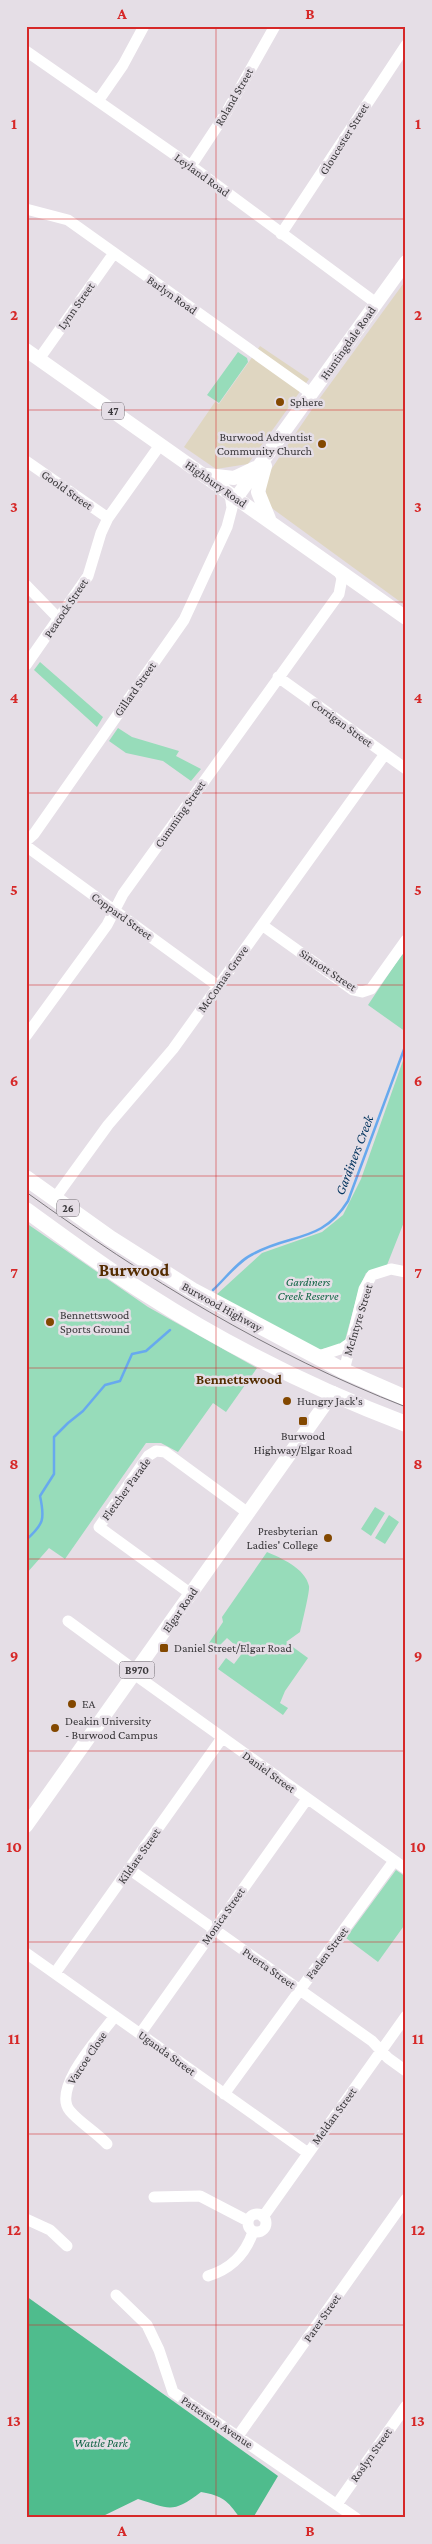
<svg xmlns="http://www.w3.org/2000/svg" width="432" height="2544" font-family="'Crimson Pro',serif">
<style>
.commercial{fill:#dfd6c1}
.green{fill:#97dcba}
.forest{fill:#4fbc8d}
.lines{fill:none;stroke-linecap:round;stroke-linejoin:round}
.stream{stroke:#67a9ee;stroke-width:2.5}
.minor{stroke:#fff;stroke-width:11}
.major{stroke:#fff;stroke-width:14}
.highway{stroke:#fff;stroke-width:16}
.tram{stroke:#7e7a7f;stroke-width:1}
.grid{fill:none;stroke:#d62828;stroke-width:1;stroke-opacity:0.55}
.poi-dot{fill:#834800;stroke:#e5dee6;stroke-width:2}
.labels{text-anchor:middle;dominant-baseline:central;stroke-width:5;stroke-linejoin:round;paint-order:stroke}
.shield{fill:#e5dee6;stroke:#6d696e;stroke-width:1}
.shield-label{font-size:11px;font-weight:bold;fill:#39373a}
.street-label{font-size:12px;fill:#39373a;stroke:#e5dee6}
.poi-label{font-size:12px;fill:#39373a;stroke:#e5dee6;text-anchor:start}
.park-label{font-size:12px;font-style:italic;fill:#136546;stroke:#e5dee6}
.water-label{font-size:14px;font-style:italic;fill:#00325d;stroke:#e5dee6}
.neighbourhood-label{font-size:14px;font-weight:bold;fill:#542c00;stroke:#e5dee6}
.district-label{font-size:18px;font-weight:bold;fill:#542c00;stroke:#e5dee6}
.neatline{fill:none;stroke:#d62828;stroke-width:2}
.grid-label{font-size:16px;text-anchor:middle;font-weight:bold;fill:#d62828}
</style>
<rect width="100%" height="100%" fill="#e5dee6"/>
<path class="commercial" d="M406 280V606L273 509 267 502 265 483 270 471 317 402Z
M260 346 309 379 248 464 216 469 184 447 215 402 219 404Z"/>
<path class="green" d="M238 352 247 358 248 362 219 403 207 395Z
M40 662 103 717 97 727 34 670Z
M118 728 132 737 179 751 176 756 201 769 191 781 163 761 126 753 109 741Z
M402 954 406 956V1032L368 1005Z
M406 1052V1217L387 1265 366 1273 359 1289 344 1344 318 1350 216 1295 262 1253 322 1232 343 1215 361 1179Z
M26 1223 148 1307 257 1368 226 1412 213 1403 178 1452 161 1443H146L65 1559 49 1548 26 1574Z
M375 1507 385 1513 371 1536 361 1529Z
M389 1515 399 1522 385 1544 375 1538Z
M267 1552C281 1558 305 1568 309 1586 310 1591 302 1623 300 1632L286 1642 308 1658 285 1691 280 1703 288 1708 283 1715 218 1669 226 1658 234 1664 243 1652 227 1638 215 1650 209 1643 223 1622 222 1617Z
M396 1870 406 1877V1923L378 1962 346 1938Z"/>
<path class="forest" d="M26 2296 278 2476 253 2518H240C227 2500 223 2496 201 2492 172 2514 170 2509 138 2499L99 2518H26Z"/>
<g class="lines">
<path class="stream" d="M213 1290C225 1279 238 1261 253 1254 291 1233 322 1243 348 1201L406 1044
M26 1540C44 1524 45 1519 40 1496L54 1474V1437L68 1423 83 1411 105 1385 120 1381 132 1354 146 1351 170 1330"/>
<path class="minor" d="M26 51 191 166 376 303
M98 101 123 65 144 26
M191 166 226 113 275 26
M26 209 68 220 312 394
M281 234 406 45
M39 359 114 253
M26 461 108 518
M26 585 59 619
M26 665 88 576 101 533 108 518 160 445
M278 677 406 769
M26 841 34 834 184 620 227 527 232 508 230 494
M26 846 218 986
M262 925 353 990 362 992 371 989 406 940
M26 1036 107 925 123 894 339 594 342 578 338 570
M55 1198 108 1125 173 1049 385 754
M316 1357 343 1348 350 1343
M344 1371 364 1289 372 1275 391 1269 406 1272
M191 1594 99 1527 148 1456 156 1451 165 1452 248 1513
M68 1621 136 1671
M134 1674 406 1869
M129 1869 372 2041 388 2058 406 2071
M26 1953 308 2153
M55 1973 222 1738
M140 2034 307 1799
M224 2094 394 1861
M107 2144C96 2132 80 2123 70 2111 51 2089 101 2035 115 2016
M154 2197 200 2196 248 2221
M248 2223a9 9 0 1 1 18 0a9 9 0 1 1-18 0Z
M263 2217 406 2016
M26 2219 50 2230 67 2246
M208 2276C231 2269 245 2255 253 2232
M116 2295 147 2325 159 2350 173 2392 356 2518
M238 2436 406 2199
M337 2504 406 2406"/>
<path class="major" d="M26 350 406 618
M265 466 258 492 269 519
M207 475 234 478 255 468
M236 498 406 262
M26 1826 333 1393"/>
<path class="highway" d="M26 1178 110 1238 192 1290 344 1371 406 1398
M26 1210C66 1239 106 1269 148 1295 229 1347 316 1390 406 1424"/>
<path class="tram" d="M26 1192C147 1279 267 1353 406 1407"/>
</g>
<path class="grid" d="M216 26V2518M26 219H406M26 410H406M26 602H406M26 793H406M26 985H406M26 1176H406M26 1368H406M26 1559H406M26 1751H406M26 1942H406M26 2134H406M26 2325H406"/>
<g class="poi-dot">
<circle cx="280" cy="402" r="5"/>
<circle cx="322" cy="444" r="5"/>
<circle cx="50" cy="1322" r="5"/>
<circle cx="287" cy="1401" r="5"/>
<rect x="298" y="1416" width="10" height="10" rx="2.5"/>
<circle cx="328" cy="1538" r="5"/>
<rect x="159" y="1643" width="10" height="10" rx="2.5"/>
<circle cx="72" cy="1704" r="5"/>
<circle cx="55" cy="1728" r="5"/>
</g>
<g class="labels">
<g class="shield">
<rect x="102" y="402.5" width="22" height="17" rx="4"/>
<rect x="57" y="1199.5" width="22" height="17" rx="4"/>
<rect x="119.5" y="1661.5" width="35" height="17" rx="4"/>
</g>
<g class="shield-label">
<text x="113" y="411">47</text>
<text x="68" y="1208">26</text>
<text x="137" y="1670">B970</text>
</g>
<g class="street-label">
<text transform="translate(234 97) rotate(-60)">Roland Street</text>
<text transform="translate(344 139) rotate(-58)">Gloucester Street</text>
<text transform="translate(202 175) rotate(36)">Leyland Road</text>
<text transform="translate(172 295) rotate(35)">Barlyn Road</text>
<text transform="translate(76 306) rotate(-55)">Lynn Street</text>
<text transform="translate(348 343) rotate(-55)">Huntingdale Road</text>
<text transform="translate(216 484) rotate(35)">Highbury Road</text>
<text transform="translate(67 490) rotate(35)">Goold Street</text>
<text transform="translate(66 608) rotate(-56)">Peacock Street</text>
<text transform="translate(135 689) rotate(-55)">Gillard Street</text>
<text transform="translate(342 723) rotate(36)">Corrigan Street</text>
<text transform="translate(180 814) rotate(-55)">Cumming Street</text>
<text transform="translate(122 916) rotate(36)">Coppard Street</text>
<text transform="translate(328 970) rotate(34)">Sinnott Street</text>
<text transform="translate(223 979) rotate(-55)">McComas Grove</text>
<text transform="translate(222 1307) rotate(29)">Burwood Highway</text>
<text transform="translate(358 1320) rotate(-73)">McIntyre Street</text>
<text transform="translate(126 1489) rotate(-54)">Fletcher Parade</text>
<text transform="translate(180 1610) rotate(-55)">Elgar Road</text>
<text transform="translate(269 1772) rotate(36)">Daniel Street</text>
<text transform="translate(139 1856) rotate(-55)">Kildare Street</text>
<text transform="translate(223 1916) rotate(-55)">Monica Street</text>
<text transform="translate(327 1953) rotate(-53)">Faelen Street</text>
<text transform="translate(269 1968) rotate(35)">Puerta Street</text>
<text transform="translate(167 2053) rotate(36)">Uganda Street</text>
<text transform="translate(87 2058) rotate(-56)">Varcoe Close</text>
<text transform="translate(334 2116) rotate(-54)">Meldan Street</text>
<text transform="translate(322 2318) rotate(-55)">Parer Street</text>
<text transform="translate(217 2422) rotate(34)">Patterson Avenue</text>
<text transform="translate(371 2455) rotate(-55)">Roslyn Street</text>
</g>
<g class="poi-label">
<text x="290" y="402">Sphere</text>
<text x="312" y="437" text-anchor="end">Burwood Adventist<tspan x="312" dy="14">Community Church</tspan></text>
<text x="60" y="1315">Bennettswood<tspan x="60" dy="14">Sports Ground</tspan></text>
<text x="297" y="1401">Hungry Jack's</text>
<text x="303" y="1436" text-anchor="middle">Burwood<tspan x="303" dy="14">Highway/Elgar Road</tspan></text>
<text x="318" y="1531" text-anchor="end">Presbyterian<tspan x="318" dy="14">Ladies' College</tspan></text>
<text x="174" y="1648">Daniel Street/Elgar Road</text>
<text x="82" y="1704">EA</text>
<text x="65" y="1721">Deakin University<tspan x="65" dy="14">- Burwood Campus</tspan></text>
</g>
<g class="park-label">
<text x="308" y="1282">Gardiners<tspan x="308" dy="14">Creek Reserve</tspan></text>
<text x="101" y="2443">Wattle Park</text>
</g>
<g class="water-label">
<text transform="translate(354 1155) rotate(-69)">Gardiners Creek</text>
</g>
<g class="neighbourhood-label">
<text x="239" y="1379">Bennettswood</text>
</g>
<g class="district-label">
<text x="134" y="1270">Burwood</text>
</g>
</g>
<rect width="432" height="2544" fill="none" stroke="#e5dee6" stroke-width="55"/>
<rect x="28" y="28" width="376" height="2488" class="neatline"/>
<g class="grid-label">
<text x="122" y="19">A</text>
<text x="310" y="19">B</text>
<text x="14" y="129">1</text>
<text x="418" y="129">1</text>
<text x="14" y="320">2</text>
<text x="418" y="320">2</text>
<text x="14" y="512">3</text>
<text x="418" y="512">3</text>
<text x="14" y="703">4</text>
<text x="418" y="703">4</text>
<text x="14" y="895">5</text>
<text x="418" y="895">5</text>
<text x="14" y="1086">6</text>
<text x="418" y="1086">6</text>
<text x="14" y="1278">7</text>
<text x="418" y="1278">7</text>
<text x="14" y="1469">8</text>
<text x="418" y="1469">8</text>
<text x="14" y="1661">9</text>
<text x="418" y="1661">9</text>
<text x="14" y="1852">10</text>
<text x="418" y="1852">10</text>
<text x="14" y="2044">11</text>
<text x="418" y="2044">11</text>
<text x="14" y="2235">12</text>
<text x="418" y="2235">12</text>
<text x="14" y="2426">13</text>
<text x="418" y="2426">13</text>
<text x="122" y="2536">A</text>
<text x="310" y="2536">B</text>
</g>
</svg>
